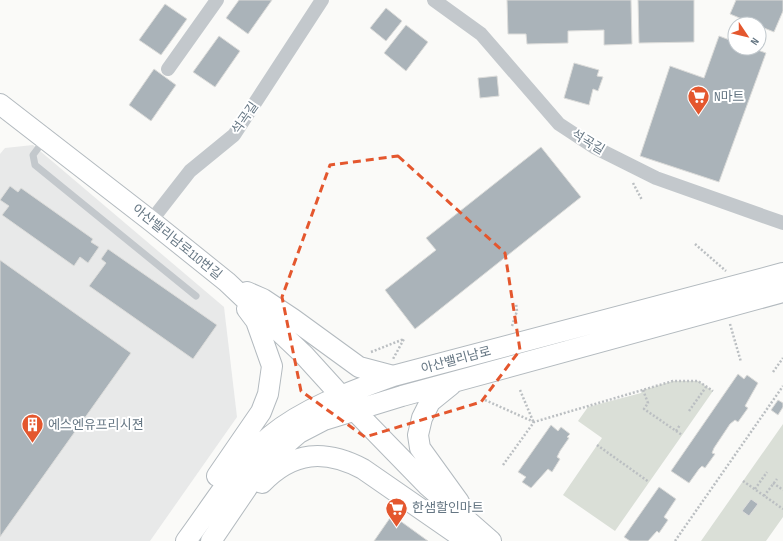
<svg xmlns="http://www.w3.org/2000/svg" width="783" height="541" font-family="'Sofia Sans Condensed','Noto Sans KR',sans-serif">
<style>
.built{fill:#e8e9e9}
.green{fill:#dadfd7}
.building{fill:#aab3b9;stroke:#dcdcda}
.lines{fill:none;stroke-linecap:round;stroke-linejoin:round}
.secondary-casing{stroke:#b3babf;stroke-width:22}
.path{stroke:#bbbfc2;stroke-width:2.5;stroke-dasharray:2 2;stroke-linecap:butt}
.lane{stroke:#c3c8cc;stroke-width:7}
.street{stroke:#c3c8cc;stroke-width:14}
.secondary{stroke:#fff;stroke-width:20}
.marked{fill:none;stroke:#e4572e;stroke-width:3;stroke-dasharray:8 5;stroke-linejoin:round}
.labels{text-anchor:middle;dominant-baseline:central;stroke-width:4;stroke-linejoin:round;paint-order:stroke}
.poi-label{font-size:13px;fill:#657683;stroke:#fff;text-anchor:start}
.street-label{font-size:13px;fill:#657683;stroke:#fff}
</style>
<rect width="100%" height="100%" fill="#fafaf8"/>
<path class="built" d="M33 145 224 307 237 417 150 541H0V154L5 148Z"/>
<path class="green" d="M673 381H698L713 391 615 531 563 495 602 438 578 421 588 407 641 393 643 390Z
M783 424V517L766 541H701Z"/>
<path class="building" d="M239 0H272L248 34 226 18Z
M507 0H631L632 44 604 45V30L568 31V43L527 44 526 34H508Z
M638 0H694V42L639 43Z
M736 0H783V11L774 32 759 26V24H754L730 14Z
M165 4 187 19 161 55 139 40Z
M386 8 402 21 386 41 370 28Z
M406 25 428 42 406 71 384 53Z
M219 36 240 51 215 87 193 72Z
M719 36 735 42V48H752L766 53 719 182 640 156 670 66 704 78Z
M574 63 599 70 597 76 603 77 598 91 593 89 589 105 564 98Z
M154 69 176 85 151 121 129 105Z
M497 76 499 96 480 98 478 78Z
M541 147 581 197 415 329 385 290 436 250 426 238Z
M10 186 18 192 21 188 93 239 91 242 99 247 88 263 80 257 74 266 2 215 9 206 0 200Z
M108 249 217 325 193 359 89 286 106 263 101 259Z
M0 260 131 353 0 537Z
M738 374 744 379 747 375 758 383 745 406 748 408 738 422 735 420 730 424 714 448 712 453 715 454 705 468 702 466 699 469 689 483 671 471Z
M778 400 783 403V407L778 415 771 410Z
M551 425 558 431 561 427 570 434 567 437 569 438 560 451 557 457 560 459 552 472 548 469 531 488 522 482 526 477 518 472Z
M659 487 676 499 664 517 668 520 659 533 657 531 648 541H630L624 537Z
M751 499 758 504 749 516 742 511Z
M392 515 428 541H374Z"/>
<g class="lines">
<defs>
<path id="secondary" d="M0 104 151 221 227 282 304 355 354 410 428 486 491 541
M247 292 263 299 293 319 359 367 393 376
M451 385 430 402 422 418 418 435 420 448 459 502
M217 476 261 412 268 394 272 366 256 321 247 309
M262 483C293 451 325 449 363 469L467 541
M186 541C212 506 236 465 270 436 306 407 349 392 393 376L783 273
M211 541 253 479 271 457 299 433 324 420 402 396 783 292"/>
</defs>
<use href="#secondary" class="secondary-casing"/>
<path class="path" d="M633 183 642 200
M695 244 726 271
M730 324 741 362
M512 326 517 311 516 303
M371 352 404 339 393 359
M773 372 783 358
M520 390 533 421
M643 390 648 403 644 409 682 435
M485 400 534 422
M689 411 706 387
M676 431 680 425
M597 445 649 482
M503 465 534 422 673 381H698L713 391
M743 481 783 509
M773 483 783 490
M755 489 767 472
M764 496 777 479
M675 541 783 386"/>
<path class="lane" d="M39 147 33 155 35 165 196 296"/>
<path class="street" d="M434 0 481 34 559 124 594 147 656 178 783 223
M168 69 217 0
M151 221 190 171 234 135 322 0"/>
<use href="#secondary" class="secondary"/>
</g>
<path class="marked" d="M398 156 505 253 520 350 481 402 365 437 301 391 282 297 330 165Z"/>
<defs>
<symbol id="supermarket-pin" viewBox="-11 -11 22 30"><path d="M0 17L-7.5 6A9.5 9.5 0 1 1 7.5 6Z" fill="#e4572e" stroke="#fff"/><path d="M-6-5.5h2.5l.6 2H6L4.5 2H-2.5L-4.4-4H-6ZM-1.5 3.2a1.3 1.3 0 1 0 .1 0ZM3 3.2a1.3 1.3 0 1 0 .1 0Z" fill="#fff"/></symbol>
<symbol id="building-pin" viewBox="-11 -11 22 30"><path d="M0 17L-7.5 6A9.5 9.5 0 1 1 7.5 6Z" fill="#e4572e" stroke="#fff"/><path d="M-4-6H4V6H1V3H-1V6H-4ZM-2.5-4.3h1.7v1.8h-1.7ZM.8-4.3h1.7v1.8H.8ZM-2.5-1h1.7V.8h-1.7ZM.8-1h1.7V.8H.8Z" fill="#fff"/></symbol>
</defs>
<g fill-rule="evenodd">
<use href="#supermarket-pin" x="686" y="84" width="25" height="34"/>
<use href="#building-pin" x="20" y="412" width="25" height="34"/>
<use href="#supermarket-pin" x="384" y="496" width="25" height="34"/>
</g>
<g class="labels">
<g class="poi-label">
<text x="714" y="97">N마트</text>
<text x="48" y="425">에스엔유프리시젼</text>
<text x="412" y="508">한샘할인마트</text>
</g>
<g class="street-label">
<text transform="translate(245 118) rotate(-55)">석곡길</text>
<text transform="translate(588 142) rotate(31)">석곡길</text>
<text transform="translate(177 242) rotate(39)">아산밸리남로110번길</text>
<text transform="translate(456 360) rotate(-15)">아산밸리남로</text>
</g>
</g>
<g transform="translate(747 36) rotate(125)"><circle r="19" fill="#ffffff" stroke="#c1c8cd"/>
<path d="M0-3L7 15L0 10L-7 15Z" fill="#e4572e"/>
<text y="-6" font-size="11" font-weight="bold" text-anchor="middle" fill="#657683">N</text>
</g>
</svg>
